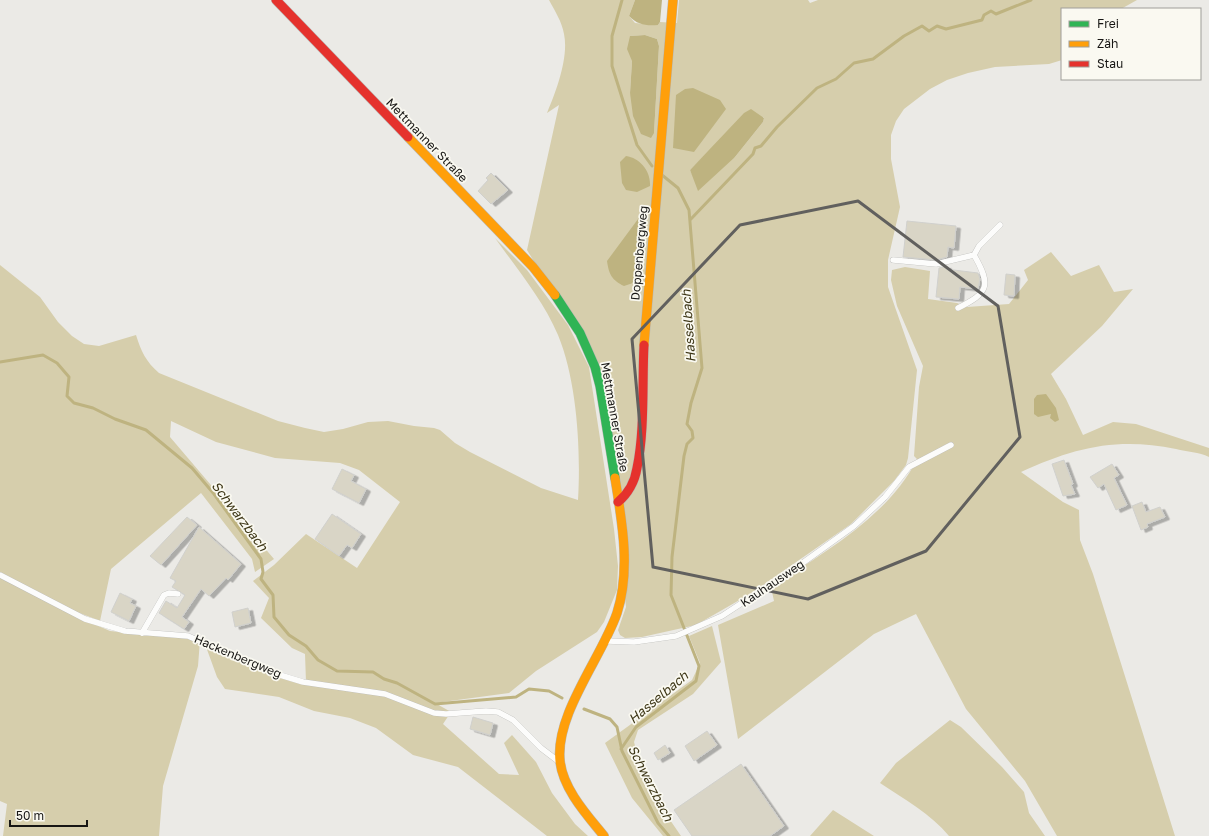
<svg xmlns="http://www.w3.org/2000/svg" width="1209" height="836" font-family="'Golos Text',sans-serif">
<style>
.green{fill:#d6ceac;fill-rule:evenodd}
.water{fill:#beb380}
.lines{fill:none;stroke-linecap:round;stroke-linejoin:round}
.stream{stroke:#beb380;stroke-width:3}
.building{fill:#d9d5c6;stroke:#d0d0cd;filter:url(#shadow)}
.lane-casing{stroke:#b7b7b4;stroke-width:6}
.fast-casing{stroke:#b7b7b4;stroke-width:10}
.slow-casing{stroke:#b7b7b4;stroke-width:10}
.jam-casing{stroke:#b7b7b4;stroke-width:10}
.lane{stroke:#fcfcfb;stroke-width:5.5}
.fast{stroke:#30b455;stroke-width:9}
.slow{stroke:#ff9f0a;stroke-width:9}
.jam{stroke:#e5322d;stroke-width:9}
.marked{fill:none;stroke:#61605e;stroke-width:3;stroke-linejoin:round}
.labels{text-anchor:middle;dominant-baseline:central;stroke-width:3.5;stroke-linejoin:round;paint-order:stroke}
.street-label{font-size:12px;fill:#171614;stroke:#faf9f1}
.water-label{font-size:13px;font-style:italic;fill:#3d3616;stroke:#faf9f1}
</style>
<defs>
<filter id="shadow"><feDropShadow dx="4.5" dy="2.5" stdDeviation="0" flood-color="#0004"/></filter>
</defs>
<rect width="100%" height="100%" fill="#ebeae6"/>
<path class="green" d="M549 0H635L629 16 635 23 658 25 660 22 677 23 679 0H808L810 3 818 0H1137L1121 9H1062V60L1049 64 995 67 968 73 947 80 930 89 904 109 896 121 891 135V159L900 207 888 260V287L917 370 908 458 906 465 894 481 851 524 750 594 696 625 642 637 625 638 620 635 618 630 626 607 603 374 527 250 559 105 547 113C556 92 569 57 564 34 562 22 555 11 549 0ZM645 35 657 39 659 46 654 133 630 93 632 61 630 36ZM764 117 763 122 735 157 693 176 690 170 703 157Z
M495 238 527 270 568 325 589 367 614 529 618 566 617 590 604 622 597 632 536 671 509 693 435 703 451 712 443 724 499 774 519 775 504 743 512 735 536 762 552 793 575 824 588 836H547L458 767 413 755 376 728 350 718 314 711 279 697 225 689 217 677 205 644 306 682 305 654 292 648 261 618 269 598 253 581 274 565 306 534 357 568 400 502 359 470 340 463 275 458 216 442 171 421 170 437 274 559 255 572 252 559 201 493 111 569 100 621 67 608 87 621 110 631 200 640 198 666 163 786 159 836H3L7 804 0 801V265L40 297 58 322 72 336 84 344 99 346 136 335C141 351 146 362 159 373L278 421 305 428 324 432 343 429 368 422 388 421 414 426 434 428 440 430 455 443 470 452 541 488 578 500C581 450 577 381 558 335 543 300 517 269 495 238Z
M1051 252 1071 276 1099 265 1114 292 1133 289 1102 326 1051 374 1066 399 1083 435 1113 422 1136 424 1209 448V457C1199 452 1187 452 1176 449 1118 437 1075 447 1021 472L1063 502 1079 510 1080 540 1093 574 1175 836H1057L1025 781 966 709 916 614 874 634 738 739 718 625 774 601 771 587C822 554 890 515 917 459L914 456 919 387 923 366 897 306 891 280 892 270 905 267 930 271 928 299 957 303 967 307 1009 304 1028 280 1024 270Z
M712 626 721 662 693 694 638 730 634 742 646 785 681 836H663L632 798 605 743 692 680 700 663 689 636Z
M950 720 961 727 1002 767 1024 792 1029 813 1045 836H949C931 814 904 799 880 783L896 763Z
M833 810 874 836H810Z"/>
<path class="water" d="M635 0H662L660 22 658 25C646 26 638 25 629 16Z
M645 35 657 39 659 46 654 133 651 138 641 134 633 116 630 93 632 61 627 49 630 36Z
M693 88 720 100 726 109 694 152 673 148 676 95 685 89Z
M751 109 764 118 763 122 735 157 698 191 690 170 744 113Z
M626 156C640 158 651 171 650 186L637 192 626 190 622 183 620 162Z
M645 214 647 215V232L639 275 636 282 624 286C612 280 609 275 607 261L641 215Z
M1046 394 1056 408 1059 420 1055 422 1050 418 1051 414 1038 417 1034 414V399L1037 395Z"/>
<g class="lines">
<path class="stream" d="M622 0 612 36V66L637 145 652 166
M690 220 753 154 755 148 761 146 777 127 817 88 836 79 854 63 873 59 904 36 922 26 929 31 937 26 946 29 982 20 984 15 991 11 996 14 1031 0
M0 362 43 355 57 363 69 377 67 396 74 403 93 408 115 419 146 430 192 468 214 494 261 559 263 572 261 579 273 595 274 617 289 635 306 646 318 660 337 671 373 672 384 679 397 683 435 704 516 697 529 689 549 691 562 698
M584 709 610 719 617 727 622 751 658 823 669 836
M621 749 636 727 696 681 699 666 671 595 672 557 684 456 687 444 693 438 692 431 687 424 691 403 702 368 689 210 678 188 662 175"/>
</g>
<path class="building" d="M491 173 508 190 491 204 478 191 488 180 486 178Z
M907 221 956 226 954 248 948 247 947 257 936 260 903 257Z
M947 266 946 269 978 273 980 279 978 289 960 287 959 299 936 297 939 268Z
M1006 274 1015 275 1014 296 1004 295Z
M1064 460 1073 484 1071 485 1075 494 1063 496 1052 464Z
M1112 464 1119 475 1114 478 1127 505 1116 510 1104 484 1098 488 1090 477Z
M342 469 354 475 351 481 366 489 359 503 332 489Z
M1142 502 1146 512 1160 507 1165 517 1147 524 1148 527 1141 530 1132 506Z
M332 514 361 534 352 548 347 545 339 556 315 539Z
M187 517 197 525 161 565 150 556Z
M199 527 241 564 228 580 226 578 209 596 201 589 182 617 189 622 184 629 159 613 166 601 177 608 185 595 172 587 176 581 170 578Z
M120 593 132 599 130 603 136 606 129 621 111 612Z
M248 608 251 623 235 627 232 612Z
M473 717 493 723 490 735 470 729Z
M707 731 717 745 694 761 685 746Z
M665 745 670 753 658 760 654 753Z
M741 764 784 826 770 836H692L674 810Z"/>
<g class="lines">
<defs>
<path id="lane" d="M893 260 936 264 974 255 979 246 1000 225
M958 308C988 293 992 286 974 255
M0 575 85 619 125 631 188 636 270 672 303 682 385 694 434 713 446 714 486 711 498 712 513 720 541 748 558 761
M142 633 164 595 169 593 178 594
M607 641 634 642 676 636 722 616 804 562 854 526 885 497 909 467 951 445"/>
<path id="fast" d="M555 295 580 333 595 367 600 386 615 478"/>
<path id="slow" d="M408 137 533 267 555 295
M644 345 673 0
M604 836C587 815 563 789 560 761 555 714 602 657 617 613 631 570 622 521 615 478"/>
<path id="jam" d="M276 0 408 137
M618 502C628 494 635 481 637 468 645 430 642 384 644 345"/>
</defs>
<use href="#lane" class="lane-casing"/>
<use href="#fast" class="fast-casing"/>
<use href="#slow" class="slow-casing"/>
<use href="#jam" class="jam-casing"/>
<use href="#lane" class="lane"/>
<use href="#fast" class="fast"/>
<use href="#slow" class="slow"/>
<use href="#jam" class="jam"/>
</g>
<path class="marked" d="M858 201 998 306 1020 437 926 551 808 599 653 567 632 339 740 225Z"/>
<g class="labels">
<g class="street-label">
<text transform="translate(427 140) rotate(46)">Mettmanner Straße</text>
<text transform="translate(639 253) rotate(-85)">Doppenbergweg</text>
<text transform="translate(615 417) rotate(80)">Mettmanner Straße</text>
<text transform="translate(772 583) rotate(-34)">Kauhausweg</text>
<text transform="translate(238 656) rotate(23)">Hackenbergweg</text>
</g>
<g class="water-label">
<text transform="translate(688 326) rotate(-94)">Hasselbach</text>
<text transform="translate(240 516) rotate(53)">Schwarzbach</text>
<text transform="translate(658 697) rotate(-40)">Hasselbach</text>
<text transform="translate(651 783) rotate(63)">Schwarzbach</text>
</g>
</g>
<rect x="1061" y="8" width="140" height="72" fill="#faf9f1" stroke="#9f9e99"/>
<rect x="1069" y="21" width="20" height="6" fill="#30b455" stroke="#9f9e99"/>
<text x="1097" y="28" font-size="12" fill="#171614">Frei</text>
<rect x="1069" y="41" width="20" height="6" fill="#ff9f0a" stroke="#9f9e99"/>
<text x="1097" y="48" font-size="12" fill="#171614">Zäh</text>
<rect x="1069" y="61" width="20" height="6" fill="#e5322d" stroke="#9f9e99"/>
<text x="1097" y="68" font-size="12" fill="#171614">Stau</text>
<path d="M10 820v6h77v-6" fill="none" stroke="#171614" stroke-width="2"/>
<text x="16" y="820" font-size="12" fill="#171614" stroke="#faf9f1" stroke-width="3" paint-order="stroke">50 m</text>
</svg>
